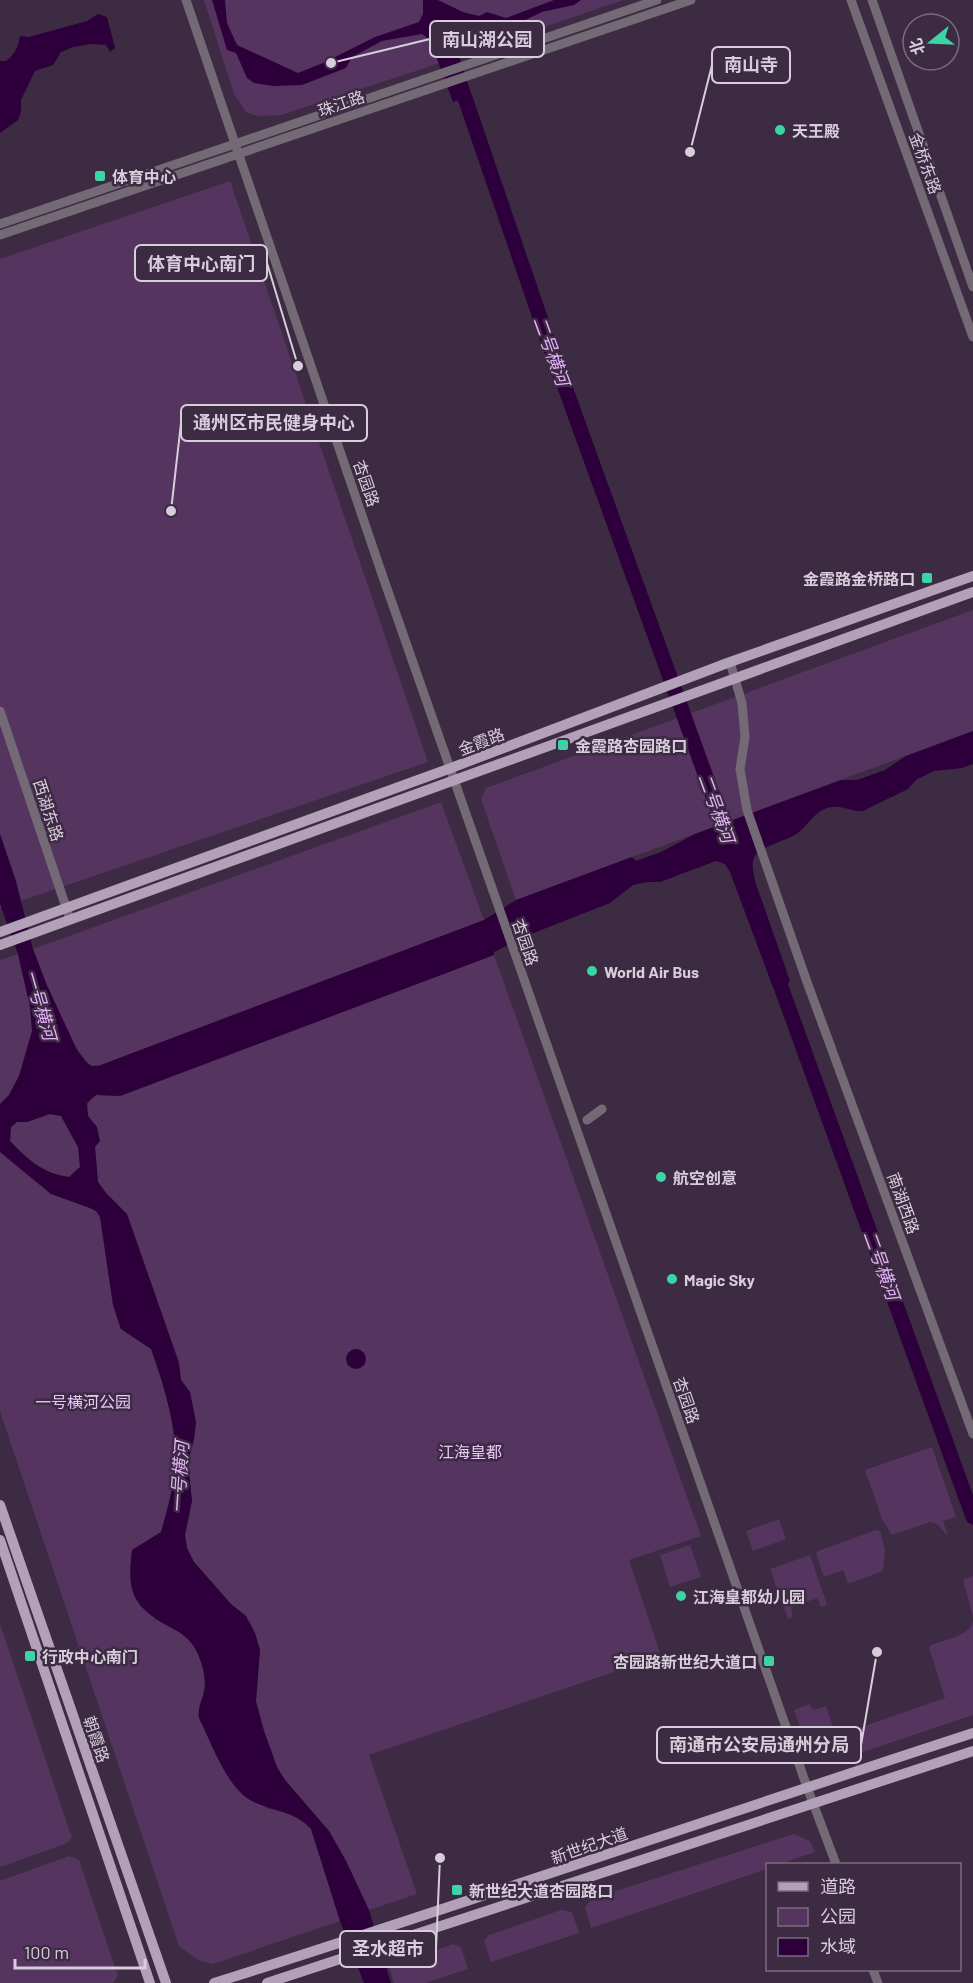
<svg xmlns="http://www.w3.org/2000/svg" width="973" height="1983" font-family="Barlow,'Noto Sans SC',sans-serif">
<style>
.green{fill:#553560}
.water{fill:#2d003b;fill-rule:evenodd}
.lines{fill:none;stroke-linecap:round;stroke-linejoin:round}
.river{stroke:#2d003b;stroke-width:15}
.minor{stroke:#736a76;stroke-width:9}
.major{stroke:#b2a1b8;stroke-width:10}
.poi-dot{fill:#3bd4a4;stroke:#3c2b42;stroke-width:2}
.labels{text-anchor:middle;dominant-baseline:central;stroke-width:5;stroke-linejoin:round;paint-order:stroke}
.street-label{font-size:16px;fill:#d8cddb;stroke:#3c2b42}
.poi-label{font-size:16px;font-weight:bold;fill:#d8cddb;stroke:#3c2b42;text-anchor:start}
.park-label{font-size:16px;fill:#ebc4f9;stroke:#3c2b42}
.water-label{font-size:18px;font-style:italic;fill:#e4aff6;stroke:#3c2b42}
.leader{fill:none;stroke:#d8cddb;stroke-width:2}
.callout-dot{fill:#d8cddb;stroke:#3c2b42;stroke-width:2}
.callout{fill:#3c2b42;stroke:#d8cddb;stroke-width:2}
.callout-label{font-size:18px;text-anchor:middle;font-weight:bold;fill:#d8cddb}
</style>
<rect width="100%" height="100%" fill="#3c2b42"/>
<path class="green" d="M204 0H623L419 70 281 115 257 116 246 112 234 94Z
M230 181 428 762 0 908V259Z
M973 610V731L516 900 481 799 486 788Z
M441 802 484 920 107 1064 92 1066C70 1051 43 975 33 949Z
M18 954 30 1007 32 1031 19 1076 9 1095 0 1104V960Z
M494 955 701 1536 629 1560 661 1656 369 1755 417 1894 369 1910 346 1861 329 1831 285 1780 277 1767 264 1731 256 1701 260 1650 246 1616 231 1604 194 1562 187 1548 185 1535 192 1501 188 1462 194 1439 196 1422 190 1392 181 1380 179 1363 127 1214 106 1193 98 1182 95 1147 97 1127C86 1117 82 1104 96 1095L120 1096Z
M50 1114 61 1116 78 1147 80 1167 69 1177C43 1174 27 1159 10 1141L11 1127 17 1122H27Z
M0 1152 51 1194 90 1208 96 1211 100 1217 113 1305 121 1329 151 1349C163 1382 179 1433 175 1468 173 1490 167 1511 161 1532L132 1550 155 1619C163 1623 172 1627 180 1632 199 1645 208 1673 203 1695L266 1808C284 1812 298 1815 311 1829L340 1921 213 1964 198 1960 179 1946 0 1411Z
M932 1447 956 1517 943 1521 948 1536 937 1524 930 1522 892 1535 882 1519 865 1470Z
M779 1519 786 1539 753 1551 746 1531Z
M876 1530 880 1531 885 1550 883 1571 848 1584 843 1570 824 1577 816 1554 818 1551Z
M690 1545 701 1577 670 1587 660 1555Z
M810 1555 827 1605 821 1607 818 1598 791 1607 793 1617 788 1619 770 1569Z
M973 1576V1617L963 1580Z
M973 1621V1715L827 1764 812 1760 794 1710 809 1704 814 1710 826 1706 836 1736 945 1698 929 1648 931 1645C944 1640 970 1636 973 1621Z
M0 1624 72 1838 65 1844 0 1867Z
M794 1834 810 1841 815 1852 780 1864H768L767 1869 591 1928 585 1908 591 1899Z
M69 1856 79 1860 118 1976 113 1983H0V1881Z
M561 1910 572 1912 579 1933 491 1962 484 1941 489 1935Z
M453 1944 461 1947 468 1969 425 1983H394L389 1967Z"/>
<path class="water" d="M212 0H225L227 23 237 45 298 73 323 63 375 37 419 22 423 14V0H438L463 12 479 16 487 12 506 18 554 0H581L574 5 542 12 515 25 495 22 478 23 469 24 460 30 455 44 472 96 453 102 430 40 422 34 382 41 352 57 346 68 302 85 273 86 254 83 247 78 236 53 227 50Z
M98 14 107 17 115 48 110 52 106 45 91 44 73 47 61 52 53 65 35 71 21 100V112L18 120 0 133V61H6C15 54 18 48 20 36L29 37 87 21Z
M973 731V764L962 768 934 771 916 780 908 789 863 811C852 812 843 805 831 807 814 810 808 827 795 835 785 841 758 847 754 858 751 865 754 874 755 881L790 981 783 992 774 990 730 872 725 864 716 861 660 882H648L633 885 610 903 526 936 494 952V955L120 1096 96 1095 87 1103 88 1116 97 1127 100 1141 95 1147 98 1182 106 1193 127 1214 179 1363 181 1380 190 1392 196 1422 194 1439 188 1462 192 1501 185 1535 187 1548 194 1562 231 1604 246 1616 255 1633 260 1650 256 1701 264 1731 277 1767 285 1780 329 1831 346 1861 369 1910 391 1983H364L340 1921 311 1829C294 1810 271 1812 250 1800 226 1786 211 1742 199 1718 197 1706 204 1698 205 1686 206 1675 201 1660 196 1650 190 1638 179 1632 168 1626 131 1606 127 1590 132 1550L161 1532C167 1511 173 1490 175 1468 179 1433 163 1382 151 1349L121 1329 113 1305 100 1217 96 1211 90 1208 51 1194 0 1152V1104L9 1095 19 1076 32 1031 30 1007 18 954 0 904V834L16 881 33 949 46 983 77 1050 87 1063 92 1066H98L484 920 516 900 632 857 636 861 661 852 695 834 841 780H857L885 770 906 756ZM50 1114 61 1116 78 1147 80 1167 69 1177C44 1174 27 1159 10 1141L11 1127 17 1122H27Z
M346 1359a10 10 0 1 1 20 0a10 10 0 1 1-20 0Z"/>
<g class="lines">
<path class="river" d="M465 98 546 335 730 843
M776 973 973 1517"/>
<path class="minor" d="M186 0 383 577 807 1787 836 1864
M851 0 973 337
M872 0 973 287
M0 224 657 0
M0 235 691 0
M730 662 742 703 745 737 740 769 747 810 807 982 973 1434
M0 711 70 919
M587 1120 602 1109
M873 1970 878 1983"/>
<path class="major" d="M0 932 451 768 730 662 973 576
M0 945 973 592
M0 1505 166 1983
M0 1540 150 1983
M214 1983C468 1903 720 1815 973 1733
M267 1983 973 1751"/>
</g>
<g class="poi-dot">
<circle cx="780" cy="130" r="6"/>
<rect x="94" y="170" width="12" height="12" rx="3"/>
<rect x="921" y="572" width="12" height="12" rx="3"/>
<rect x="557" y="739" width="12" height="12" rx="3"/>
<circle cx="592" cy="971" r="6"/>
<circle cx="661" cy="1177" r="6"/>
<circle cx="672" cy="1279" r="6"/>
<circle cx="681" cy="1596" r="6"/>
<rect x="24" y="1650" width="12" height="12" rx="3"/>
<rect x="763" y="1655" width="12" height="12" rx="3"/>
<rect x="451" y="1884" width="12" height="12" rx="3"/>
</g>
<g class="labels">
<g class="street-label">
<text transform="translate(341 103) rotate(-19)">珠江路</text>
<text transform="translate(926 163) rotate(70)">金桥东路</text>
<text transform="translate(367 483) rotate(71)">杏园路</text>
<text transform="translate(481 741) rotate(-21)">金霞路</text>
<text transform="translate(49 810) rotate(72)">西湖东路</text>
<text transform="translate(526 942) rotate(71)">杏园路</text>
<text transform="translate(904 1203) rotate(70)">南湖西路</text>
<text transform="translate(687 1400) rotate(71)">杏园路</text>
<text transform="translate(97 1739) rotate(71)">朝霞路</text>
<text transform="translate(589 1845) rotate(-19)">新世纪大道</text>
</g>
<g class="poi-label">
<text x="792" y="130">天王殿</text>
<text x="112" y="176">体育中心</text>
<text x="915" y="578" text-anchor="end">金霞路金桥路口</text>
<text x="575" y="745">金霞路杏园路口</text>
<text x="604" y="971">World Air Bus</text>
<text x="673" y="1177">航空创意</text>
<text x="684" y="1279">Magic Sky</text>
<text x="693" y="1596">江海皇都幼儿园</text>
<text x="42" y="1656">行政中心南门</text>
<text x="757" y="1661" text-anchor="end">杏园路新世纪大道口</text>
<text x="469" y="1890">新世纪大道杏园路口</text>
</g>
<g class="park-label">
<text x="83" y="1401">一号横河公园</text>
<text x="470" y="1451">江海皇都</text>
</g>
<g class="water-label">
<text transform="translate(552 351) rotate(70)">二号横河</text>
<text transform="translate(717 808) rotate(70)">二号横河</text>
<text transform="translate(41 1005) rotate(74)">一号横河</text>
<text transform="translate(882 1265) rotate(70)">二号横河</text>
<text transform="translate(179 1477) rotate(-86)">一号横河</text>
</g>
</g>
<path class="leader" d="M331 63L430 39M690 152L712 65M298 366L267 263M171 511L181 423M877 1652L861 1745M440 1858L436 1949"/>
<g class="callout-dot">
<circle cx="331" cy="63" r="6"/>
<circle cx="690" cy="152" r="6"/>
<circle cx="298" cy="366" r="6"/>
<circle cx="171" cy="511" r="6"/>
<circle cx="877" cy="1652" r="6"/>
<circle cx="440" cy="1858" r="6"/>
</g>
<g class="callout">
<rect x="430" y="21" width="114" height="36" rx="6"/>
<rect x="712" y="47" width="78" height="36" rx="6"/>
<rect x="135" y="245" width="132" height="36" rx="6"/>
<rect x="181" y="405" width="186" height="36" rx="6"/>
<rect x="657" y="1727" width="204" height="36" rx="6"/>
<rect x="340" y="1931" width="96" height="36" rx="6"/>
</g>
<g class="callout-label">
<text x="487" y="46">南山湖公园</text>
<text x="751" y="71">南山寺</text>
<text x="201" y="270">体育中心南门</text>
<text x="274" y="429">通州区市民健身中心</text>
<text x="759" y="1751">南通市公安局通州分局</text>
<text x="388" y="1955">圣水超市</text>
</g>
<rect x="766" y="1863" width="195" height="108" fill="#3c2b42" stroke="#7a6c7f" stroke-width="1.5"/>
<rect x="778" y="1882" width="30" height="9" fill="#b2a1b8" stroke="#7a6c7f" stroke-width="1.5"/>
<text x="820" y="1893" font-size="18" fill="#d8cddb">道路</text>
<rect x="778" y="1908" width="30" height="18" fill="#553560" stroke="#7a6c7f" stroke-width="1.5"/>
<text x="820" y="1923" font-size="18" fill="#d8cddb">公园</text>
<rect x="778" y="1938" width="30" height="18" fill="#2d003b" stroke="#7a6c7f" stroke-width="1.5"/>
<text x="820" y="1953" font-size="18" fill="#d8cddb">水域</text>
<g transform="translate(931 42) rotate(252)"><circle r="28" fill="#3c2b42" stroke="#7a6c7f" stroke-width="1.5"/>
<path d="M0-4.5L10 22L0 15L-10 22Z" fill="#3bd4a4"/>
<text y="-9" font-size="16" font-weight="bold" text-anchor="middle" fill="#d8cddb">北</text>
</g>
<path d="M15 1959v9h130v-9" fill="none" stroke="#d8cddb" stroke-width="3"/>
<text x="24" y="1959" font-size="18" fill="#d8cddb" stroke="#3c2b42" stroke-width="4.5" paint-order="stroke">100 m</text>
</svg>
